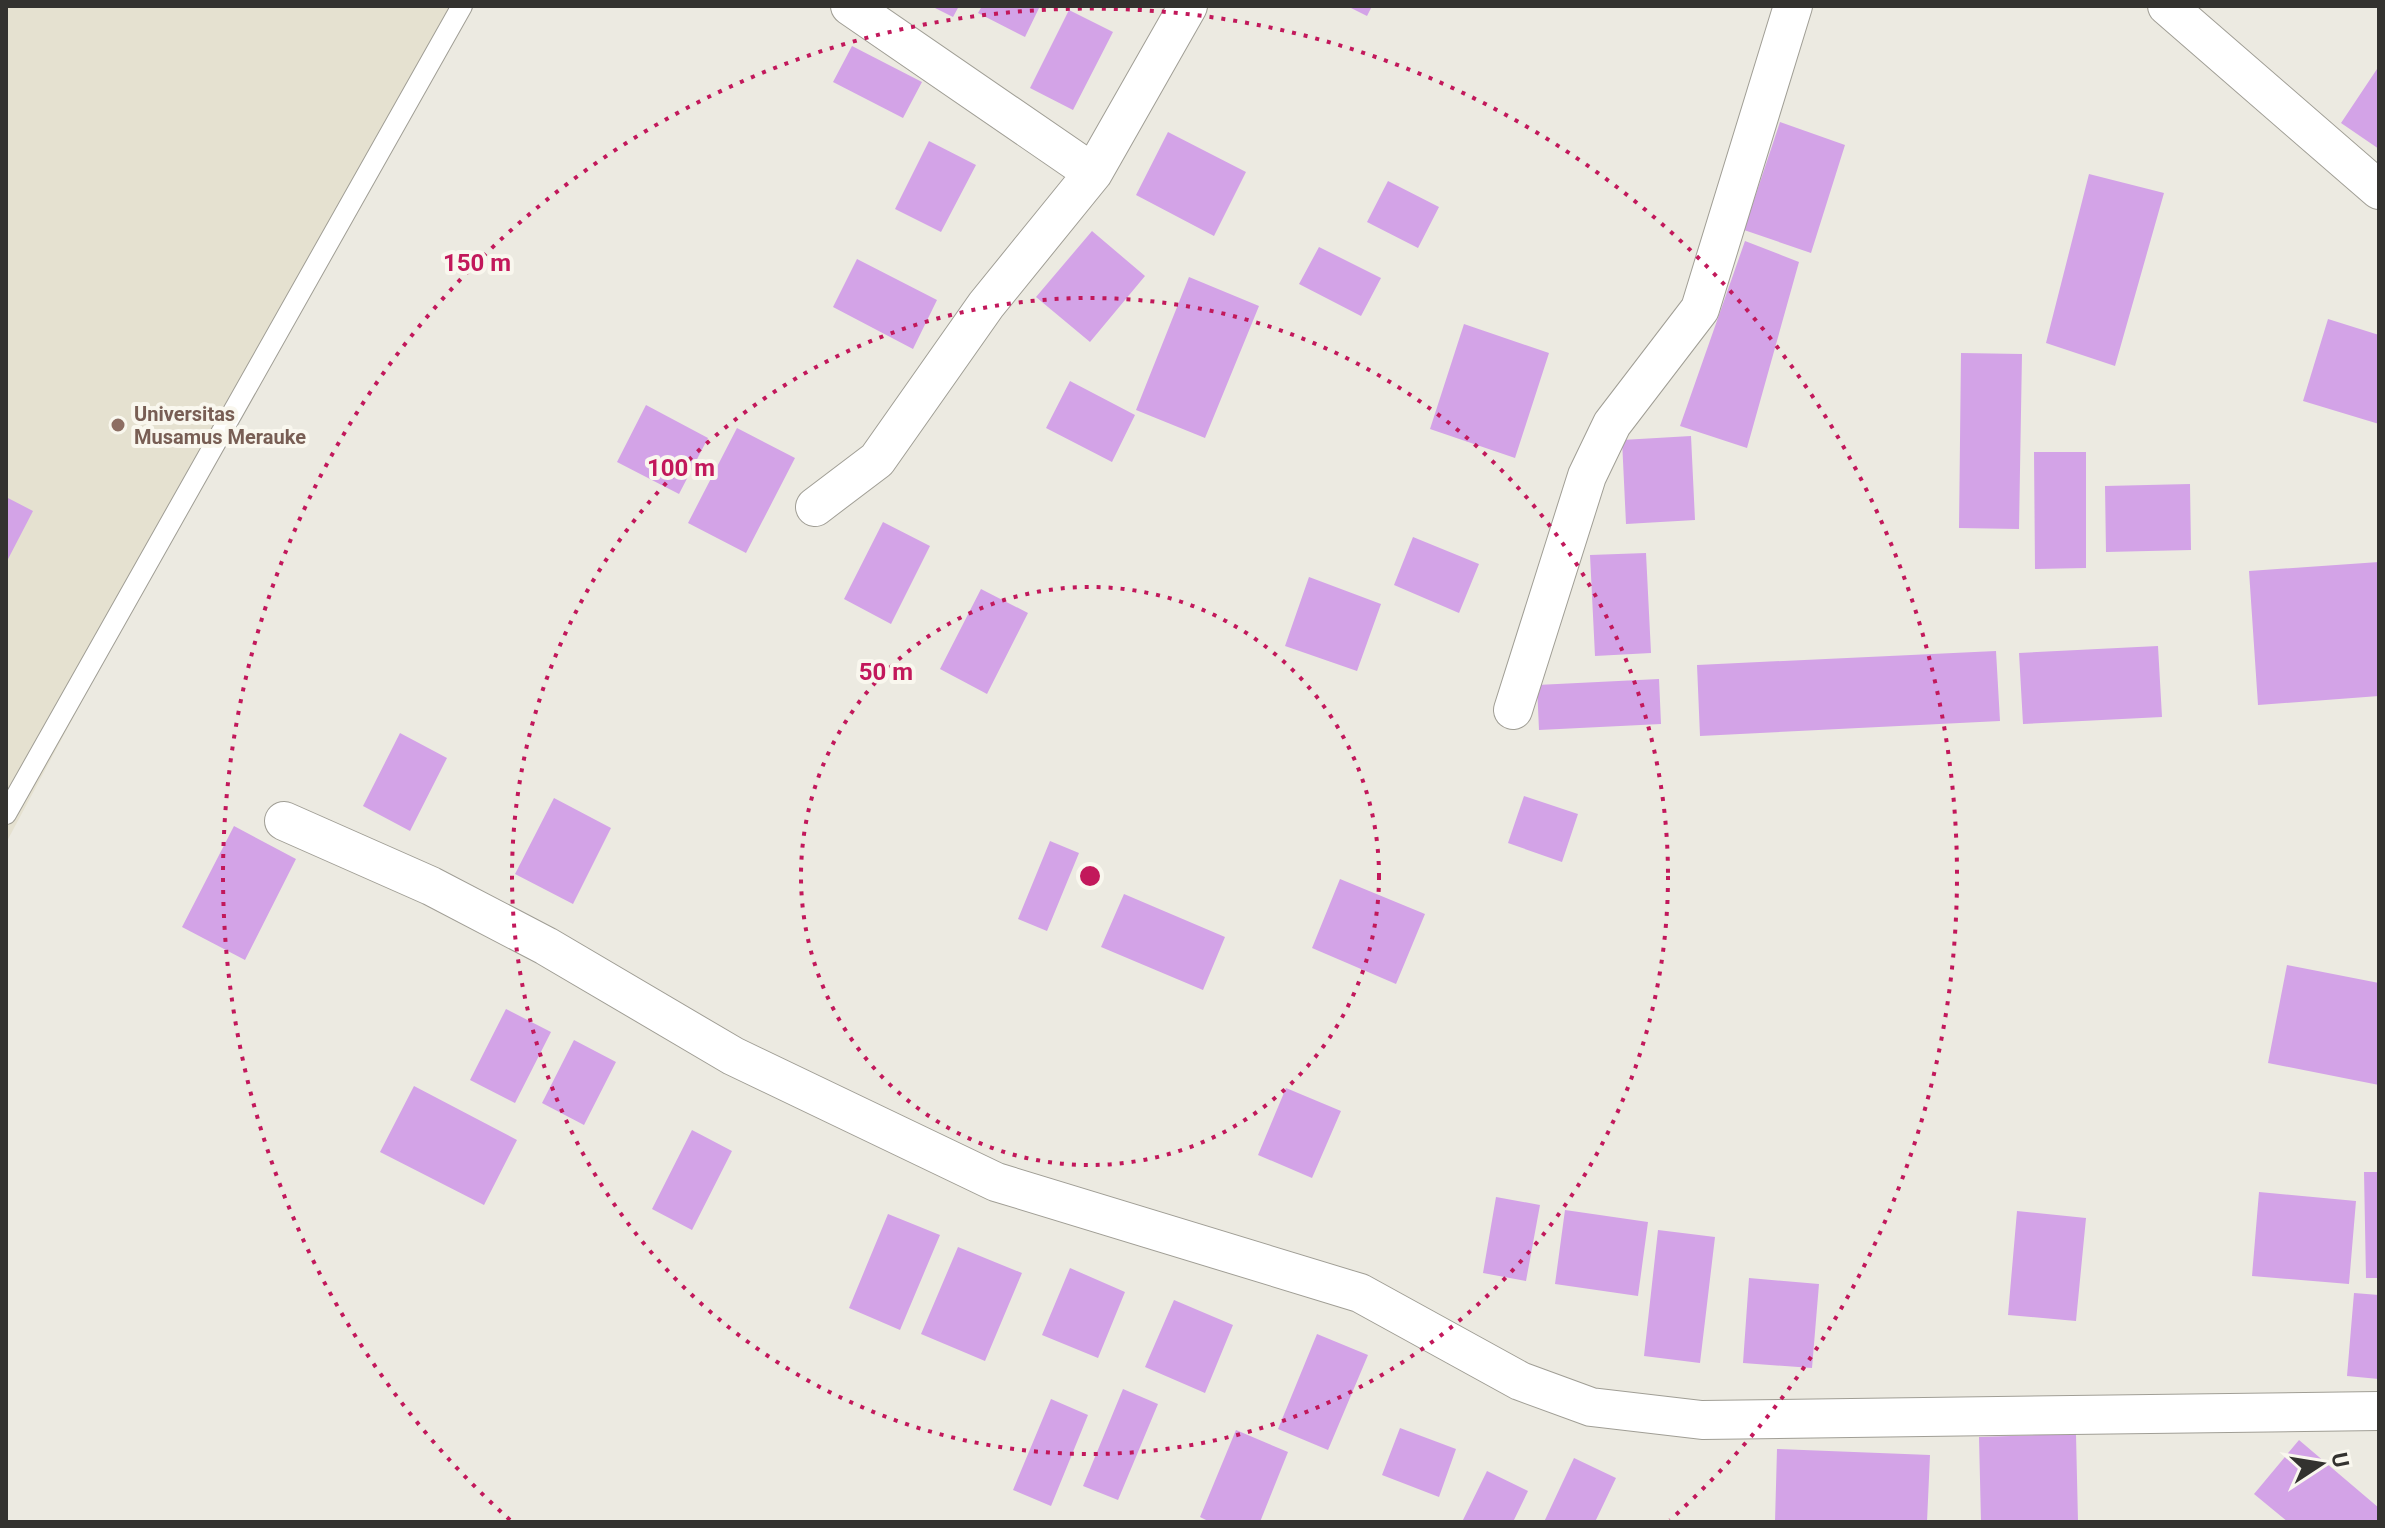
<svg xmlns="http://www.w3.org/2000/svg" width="2385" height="1528" font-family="Roboto,sans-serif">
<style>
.built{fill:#e5e1d0}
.building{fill:#d3a3e7}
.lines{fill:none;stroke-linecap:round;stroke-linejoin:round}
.lane-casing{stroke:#a09e95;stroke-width:22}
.street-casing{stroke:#a09e95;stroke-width:40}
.lane{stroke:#fff;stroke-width:20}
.street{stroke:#fff;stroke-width:38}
.ring{fill:none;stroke:#c2185b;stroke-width:4;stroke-dasharray:4 8}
.education-dot{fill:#8d6e63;stroke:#f9f7ee;stroke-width:3}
.labels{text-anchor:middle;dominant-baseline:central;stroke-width:8;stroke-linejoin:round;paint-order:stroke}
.education-label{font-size:20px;font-weight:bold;fill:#785e54;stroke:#f9f7ee;text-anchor:start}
.centre{fill:#c2185b;stroke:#f9f7ee;stroke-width:4}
.ring-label{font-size:24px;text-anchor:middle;font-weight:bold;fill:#c2185b;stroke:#f9f7ee;stroke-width:8;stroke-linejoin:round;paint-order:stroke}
</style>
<rect width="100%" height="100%" fill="#eceae1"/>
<path class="built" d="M6 6H454L6 843Z"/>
<path class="building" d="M931 6H959L953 17Z
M982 6H1040L1025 37 978 13Z
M1347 6H1372L1367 16Z
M1069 10 1113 32 1073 110 1030 88Z
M852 46 922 82 903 118 833 82Z
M2379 66V149L2341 123Z
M1780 122 1845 145 1811 253 1744 230Z
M1168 132 1246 172 1214 236 1136 195Z
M929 141 976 165 941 232 895 209Z
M2089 174 2164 193 2115 366 2046 343Z
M1388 181 1439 207 1418 248 1367 222Z
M1092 231 1145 276 1090 342 1036 297Z
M1745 241 1799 262 1747 448 1680 426Z
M1319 247 1381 278 1361 316 1299 284Z
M857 259 937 300 913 349 833 307Z
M1189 277 1259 306 1205 438 1136 410Z
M2328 319 2379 335V424L2303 401Z
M1464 324 1549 353 1515 458 1430 429Z
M1961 353 2022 354 2019 529 1959 528Z
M1070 381 1135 415 1112 462 1046 428Z
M646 405 708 438 679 494 617 462Z
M737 428 795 458 746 553 688 523Z
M1691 436 1695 520 1626 524 1622 440Z
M2034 452H2086V568L2035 569Z
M2190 484 2191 550 2106 552 2105 486Z
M6 497 33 511 6 563Z
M883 522 930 546 891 624 844 599Z
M1413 537 1479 564 1459 613 1394 585Z
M1646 553 1651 653 1595 656 1590 555Z
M2379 562V696L2258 705 2249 571Z
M1309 577 1381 604 1357 671 1285 646Z
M981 589 1028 613 987 694 940 669Z
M2158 646 2162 717 2023 724 2019 653Z
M1996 651 2000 721 1700 736 1697 665Z
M1659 679 1661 724 1539 730 1537 685Z
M400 733 447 758 410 831 363 806Z
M1524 796 1578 814 1562 862 1508 843Z
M554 798 611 828 573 904 515 874Z
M234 826 296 859 245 960 182 927Z
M1050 841 1079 853 1047 931 1018 919Z
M1340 879 1425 914 1396 984 1312 948Z
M1124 894 1225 937 1203 990 1101 947Z
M2287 965 2379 983V1085L2268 1063Z
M506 1009 551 1032 515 1103 470 1080Z
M574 1040 616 1062 584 1125 542 1103Z
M414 1086 517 1140 484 1205 380 1152Z
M1286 1088 1341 1111 1312 1178 1258 1155Z
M692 1130 732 1151 692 1230 652 1209Z
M2364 1172H2379V1278H2366Z
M2259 1192 2356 1201 2349 1284 2252 1276Z
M1496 1197 1540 1205 1526 1281 1483 1273Z
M1565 1210 1648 1222 1638 1296 1555 1284Z
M2017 1211 2086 1218 2076 1321 2008 1315Z
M888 1214 940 1235 900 1330 849 1308Z
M1658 1230 1715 1237 1700 1363 1644 1356Z
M958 1247 1022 1273 985 1361 921 1334Z
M1070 1268 1125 1292 1098 1358 1042 1335Z
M1749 1278 1819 1284 1812 1368 1743 1363Z
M2354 1293 2379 1295V1379L2347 1376Z
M1174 1300 1233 1325 1205 1393 1145 1367Z
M1317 1334 1368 1355 1328 1450 1278 1429Z
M1123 1389 1158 1404 1118 1500 1083 1486Z
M1051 1399 1088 1415 1051 1506 1013 1490Z
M1400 1428 1456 1449 1439 1497 1382 1475Z
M1236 1430 1288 1452 1260 1522H1210L1200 1517Z
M2076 1434 2078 1522H1981L1979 1437Z
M2299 1440 2379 1508V1522H2288L2254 1494Z
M1777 1449 1930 1455 1927 1522H1775Z
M1574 1458 1616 1478 1595 1522H1544Z
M1487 1471 1528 1491 1513 1522H1462Z"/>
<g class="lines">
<defs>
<path id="lane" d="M6 814 462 6"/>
<path id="street" d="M850 6 1093 173
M2167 6 2379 190
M815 507 877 460 986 305 1093 173 1188 6
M1513 710 1587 476 1612 424 1700 309 1793 6
M284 821 431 886 546 946 733 1056 996 1182 1360 1293 1520 1381 1591 1407 1702 1420 2379 1411"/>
</defs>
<use href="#lane" class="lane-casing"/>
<use href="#street" class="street-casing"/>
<use href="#lane" class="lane"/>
<use href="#street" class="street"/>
</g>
<g class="ring">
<circle cx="1090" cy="876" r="289"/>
<circle cx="1090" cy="876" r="578"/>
<path d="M510 1520A867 867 0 1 1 1670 1520"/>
</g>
<circle class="education-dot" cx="118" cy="425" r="8"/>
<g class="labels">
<g class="education-label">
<text x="134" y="414">Universitas<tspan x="134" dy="23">Musamus Merauke</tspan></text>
</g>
</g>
<circle cx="1090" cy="876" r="12" class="centre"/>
<g class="ring-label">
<text x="477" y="271">150 m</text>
<text x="681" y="476">100 m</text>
<text x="886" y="680">50 m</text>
</g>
<rect width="2385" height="1528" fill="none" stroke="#33322f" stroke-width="16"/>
<g transform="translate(2321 1464) rotate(78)" stroke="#f9f7ee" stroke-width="6" paint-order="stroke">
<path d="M0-6L14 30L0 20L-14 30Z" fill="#33322f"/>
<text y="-12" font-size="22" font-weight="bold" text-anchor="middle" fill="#33322f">U</text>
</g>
</svg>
